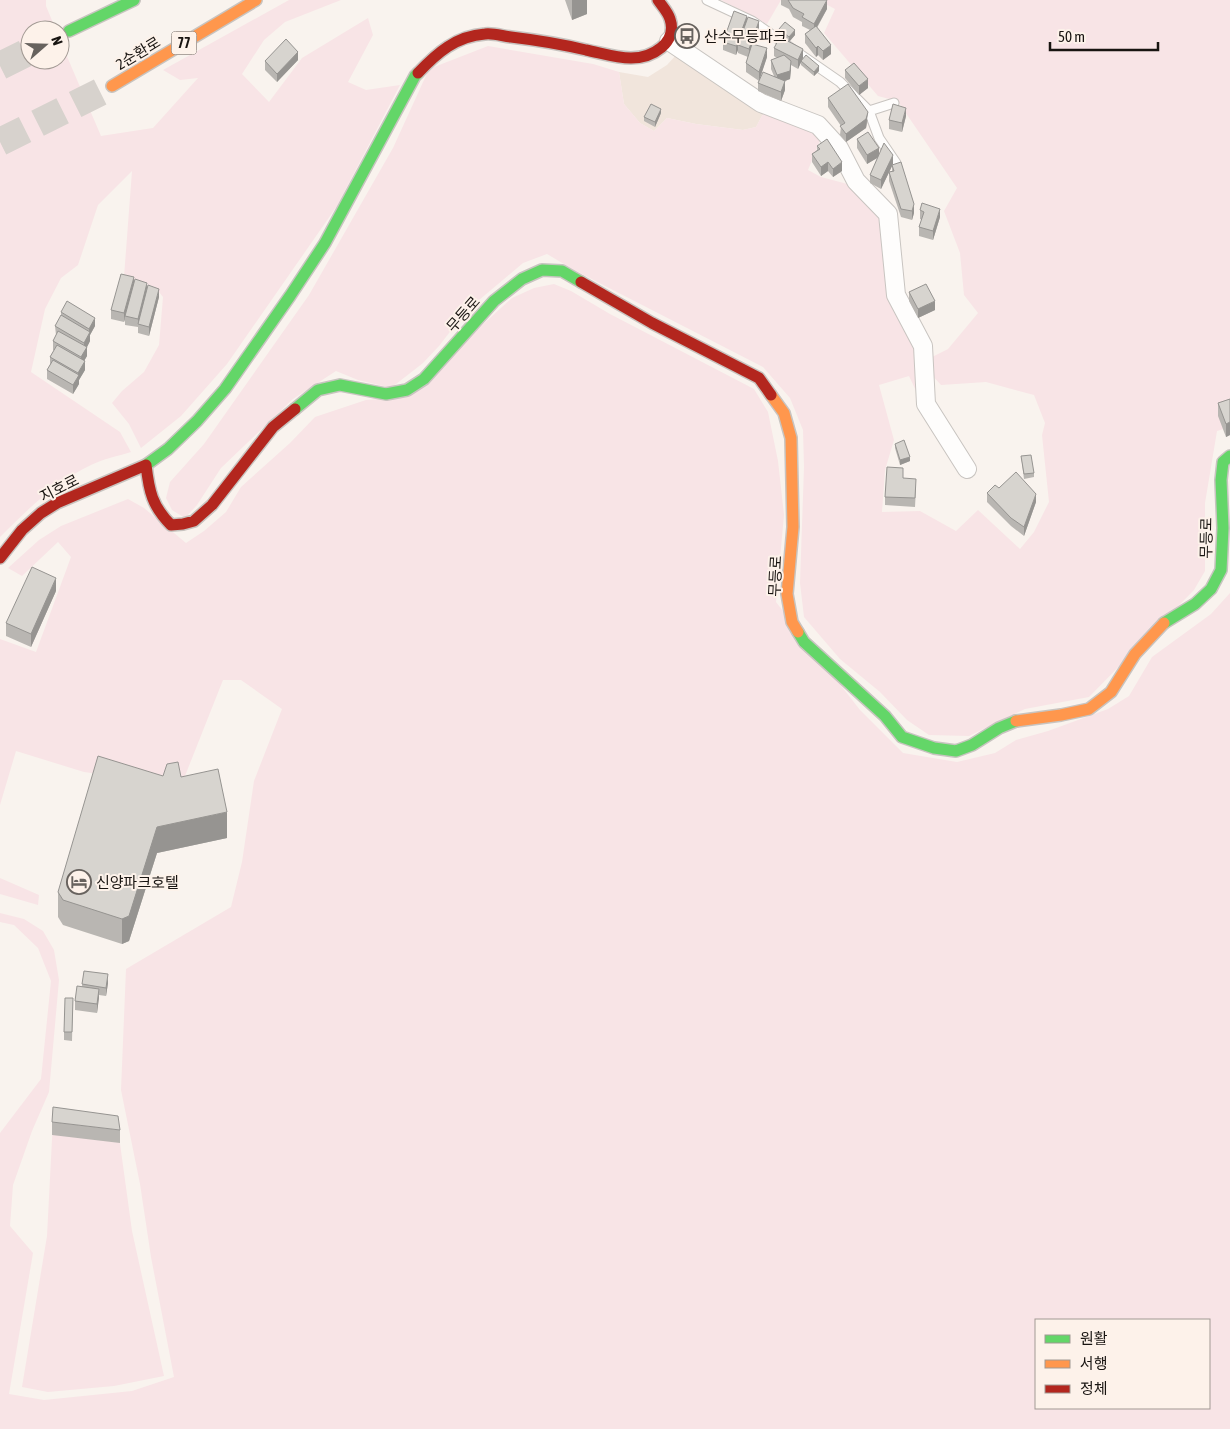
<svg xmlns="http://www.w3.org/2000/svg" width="1230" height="1429" font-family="'Asap Condensed','Noto Sans KR',sans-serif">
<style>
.built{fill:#f1e5dc}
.green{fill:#f8e4e6;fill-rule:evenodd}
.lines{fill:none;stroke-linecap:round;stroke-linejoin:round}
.highway-tunnel{stroke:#d7d2cd;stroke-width:28;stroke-dasharray:28 14;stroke-linecap:butt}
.lane-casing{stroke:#c8c4c0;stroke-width:11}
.street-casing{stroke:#c8c4c0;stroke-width:20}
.fast-casing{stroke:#c8c4c0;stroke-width:14}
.slow-casing{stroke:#c8c4c0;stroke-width:14}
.jam-casing{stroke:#c8c4c0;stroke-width:14}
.lane{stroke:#fefdfc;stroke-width:9}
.street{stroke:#fefdfc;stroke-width:18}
.fast{stroke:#63d668;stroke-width:11}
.slow{stroke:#ff974d;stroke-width:11}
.jam{stroke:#b3261e;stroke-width:11}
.wall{fill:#b9b6b2}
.shaded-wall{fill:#969491}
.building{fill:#d7d4cf;stroke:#969491}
.labels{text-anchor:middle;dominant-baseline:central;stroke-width:4;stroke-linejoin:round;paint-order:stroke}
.shield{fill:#fdf2ea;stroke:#5d5752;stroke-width:1}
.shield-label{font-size:14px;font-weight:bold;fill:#181411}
.poi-label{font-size:15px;fill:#181411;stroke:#fdf2ea;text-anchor:start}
.street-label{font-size:15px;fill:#181411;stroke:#fdf2ea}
</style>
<rect width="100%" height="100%" fill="#f9f3ee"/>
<path class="built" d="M678 53 764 112 756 127 743 130 696 124 667 118 654 131 640 123 624 104 619 72 648 77 667 65Z"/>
<path class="green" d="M0 0H46V6L56 30H30V60H60V40L101 136 153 128 198 78 180 80 163 70 289 0H341L285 22 264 40 242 74 269 102 302 58 368 18 373 35 348 82 366 90 400 85 337 206 227 364 181 416 141 448 129 424 112 403 122 391 144 372 159 345 163 297 155 287 124 277 132 171 98 205 78 265 61 278 45 309 31 372 120 432 131 452C118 456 103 459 91 465 55 482 27 510 0 537Z
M721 0H781L767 24Z
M818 0H1230V427L1217 431 1205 503V571L1194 590 1089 697 1025 709 969 736 929 735 907 720 880 692 840 659 804 617 800 583 804 467 803 430 790 398 763 367 574 270 547 254 523 263 466 311 439 346 423 363 391 388 358 380 336 371 293 399 221 468 197 505 185 518 172 510 166 498 170 482 204 444 309 295 393 148 429 69 488 46 593 64 619 72 624 104 640 123 654 131 667 118 696 124 743 130 756 127 764 112 812 129 821 138 808 170 821 177 855 186 884 217 921 363 918 395 909 376 879 385 894 440 885 470 882 512 920 511 956 531 978 510 1020 549 1034 532 1049 502 1042 435 1045 423 1034 395 986 382 941 385 930 373V358L948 349 978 313 964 295 960 253 944 211 957 188 899 103 893 100 878 96 824 33 835 9Z
M554 284 571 291 610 314 754 389 768 412 778 461 784 515 776 602 860 710 903 753 957 762 995 753 1016 740 1048 731 1108 709 1129 696 1152 657 1211 614 1230 593V1429H0V1133L41 1079 51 981 38 948 14 925 0 922V913L24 919 43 931 54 950 59 980 49 1092 32 1131 13 1185 10 1226 33 1253 9 1394 44 1400 132 1391 174 1377 151 1257 140 1184 121 1090 126 969 231 907 242 862 254 781 282 709 241 680H223L183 781 156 782 84 772 16 751 0 805V639L36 652 71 557 58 542 22 576 8 568 39 540 61 526 128 499 144 508 186 543 204 531 226 512 241 487 290 443 315 417 366 400 403 397 512 298 534 288ZM1036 1320H1209V1408H1036Z
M0 878 39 895 38 905 0 894Z
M53 1120 118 1129 132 1231 164 1376 114 1386 48 1392 22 1387 47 1236Z"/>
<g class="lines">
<path class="highway-tunnel" d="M0 66 30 51
M0 142 112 86"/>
<defs>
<path id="lane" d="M707 0 752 21 840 82 869 111 879 138 896 163
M869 111 894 103"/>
<path id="street" d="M669 41 761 103 818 125 839 148 856 181 888 214 896 295 923 346 926 404 967 469"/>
<path id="fast" d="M69 31 134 0
M295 409 318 390 340 385 386 394 407 390 424 379 494 301 522 279 542 270 562 271 581 282
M146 465 168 449 197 421 225 389 290 296 325 243 415 76 418 73
M1164 623 1195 604 1211 589 1221 570 1223 528 1221 480 1223 462 1230 456
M798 632 804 642 885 716 902 737 934 748 956 751 972 745 999 728 1016 721"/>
<path id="slow" d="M112 86 256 0
M771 395 784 413 791 438 793 527 787 594 792 622 798 632
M1016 721 1061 715 1089 709 1111 692 1135 654 1164 623"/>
<path id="jam" d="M418 73C437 53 456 36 485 34 494 33 502 36 511 37 536 40 561 44 586 50 601 53 616 58 631 58 652 58 678 43 670 19 668 12 662 6 658 0
M581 282 652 323 759 378 771 395
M146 465C149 491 152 506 171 525L183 524 194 521 212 505 273 427 295 409
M0 558 22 530 41 513 57 503 146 465"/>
</defs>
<use href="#lane" class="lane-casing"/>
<use href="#street" class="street-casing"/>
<use href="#fast" class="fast-casing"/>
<use href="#slow" class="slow-casing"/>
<use href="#jam" class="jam-casing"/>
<use href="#lane" class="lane"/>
<use href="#street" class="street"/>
<use href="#fast" class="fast"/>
<use href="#slow" class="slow"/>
<use href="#jam" class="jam"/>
</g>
<path class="wall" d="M565 0H587V14L572 20Z
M781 0H826L827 9 817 28 831 54 823 60 818 55 816 57 805 43V34L810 30 802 26V22L793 17 789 9 781 5Z
M747 19 759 30 754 44 767 57 759 81 746 72V63L748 57 738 53V50L736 55 723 50V42Z
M779 29 795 35 789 42 779 34Z
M774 48 803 58 802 60 819 71 814 76 801 65V62L798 69 791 65 790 79 785 81V90L781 101 758 91V83L774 76 771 69V60L777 58 774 56Z
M298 60 277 82 265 70V61Z
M845 70 868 88 859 95 845 78Z
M828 98 868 120 866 128 846 142 840 135 841 126 828 107Z
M661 113 655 127 644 121V117Z
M906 116 902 132 889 129V120Z
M857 139 879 156 893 164 892 165 914 213 912 220 901 217 889 181V172L892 171V166L881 189 870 183V175L878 157 867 164 857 148Z
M817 146 842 171 833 177 828 171 821 176 812 162V154L817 150Z
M920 210 940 217 933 240 919 236V227L922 220 920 219Z
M134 281 147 287 159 297 149 336 138 333V327L125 325V320L124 322 111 319V310Z
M909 292 935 310 918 318 909 301Z
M61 312 95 326 90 335V341L87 347V356L84 361 85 370 79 380V384L73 394 47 379V370L50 365V357L54 350H53V341L56 335 55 326 61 317Z
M1230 399V435L1226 437 1218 416V403Z
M895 444 910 461 900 465 895 448Z
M1021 456 1034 473V477L1024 479Z
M903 478 916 488 915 507 885 505V497Z
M999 488 1036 502 1024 536 1011 526 987 502V493Z
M56 591 31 647 6 636V623Z
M163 776 181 777 227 838 157 853 129 941 122 944 63 925 58 917V892Z
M84 971 108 983 106 996 99 995 97 1013 75 1010V1001L82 986Z
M73 998 72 1041 64 1040V1032Z
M52 1122 120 1130V1143L52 1135Z"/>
<path class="shaded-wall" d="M572 0H587V14L572 20Z
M827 0V9L814 32V24Z
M747 16V24L738 45V50L736 55V46Z
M759 21V30L749 57V49Z
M795 30V35L789 42V37Z
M831 45V54L823 60V51Z
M818 46V55L816 57V48Z
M767 48V57L759 81V72Z
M803 49V58L798 69V60Z
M298 52V60L277 82V74Z
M791 61V70L790 79 777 84V75Z
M819 66V71L814 76V72Z
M868 79V88L859 95V86Z
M785 81V90L781 101V92Z
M906 108V116L902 132V123Z
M661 109V113L655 127V122Z
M868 112 866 128 846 142V134Z
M879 148V157L867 164V155Z
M893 155V164L881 189V180Z
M828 162V171L821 176V167Z
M842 162V171L833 177V169Z
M914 204V213L912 220V211Z
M940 209V217L933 240V231Z
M134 277V286L125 316 124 322V313Z
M147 283V291L138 324V328V319Z
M159 289V297L149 336V327Z
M935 301V310L918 318V309Z
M95 318V326L90 335V341L87 347V356L81 366V357L84 351V343L89 334V329Z
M85 361V370L79 380V384L73 394V385L78 377V373Z
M1230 422V435L1226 437V424Z
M910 457V461L900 465V460Z
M1036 494V502L1024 536V527Z
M56 578V591L31 647V634Z
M227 812V838L157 853 129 941 122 944V919L157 827Z
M108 974V983L106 996V988Z
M99 989V998L97 1013V1004Z"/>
<path class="building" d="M788 0H827L814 24 802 17 804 14 793 8Z
M734 11 747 16 736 46 723 42Z
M748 17 759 21 749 49 738 45Z
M785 22 795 30 789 37 779 29Z
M816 26 831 45 823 51 818 46 816 48 805 34Z
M780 37 803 49 798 60 774 48Z
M286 39 298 52 277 74 265 61Z
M752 44 767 48 759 72 746 63Z
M784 55 791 61 790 71 777 75 771 60Z
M806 55 819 66 814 72 801 61Z
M854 63 868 79 859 86 845 70Z
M763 72 785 81 781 92 758 83Z
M848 84 868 112 866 119 846 134 840 126 845 123 828 98Z
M651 104 661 109 655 122 644 117Z
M893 104 906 108 902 123 889 120Z
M868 132 879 148 867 155 857 139Z
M827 139 842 162 833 169 828 162 821 167 812 154 820 149 817 146Z
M884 143 893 155 881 180 870 175Z
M901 162 914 204 912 211 901 209 889 172 894 171 892 165Z
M922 203 940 209 933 231 919 227 924 212 920 210Z
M121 274 134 277 124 313 111 310Z
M135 279 147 283 138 319 125 316Z
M926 284 935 301 918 309 909 292Z
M148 285 159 289 149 327 138 324Z
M67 301 95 318 89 329 61 312Z
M61 315 90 332 84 343 55 326Z
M58 331 87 347 81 357 53 341Z
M57 345 85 361 78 373 50 357Z
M53 360 79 375 73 385 47 370Z
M1230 399V422L1226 424 1218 403Z
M904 440 910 457 900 460 895 444Z
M1031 455 1034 473 1024 474 1021 456Z
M887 467 903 468V478L916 479 915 498 885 497Z
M1016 472 1036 494 1024 527 1011 518 987 493 995 485 999 488Z
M32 567 56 578 31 634 6 623Z
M98 756 163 776 167 764 178 762 181 777 218 769 227 812 157 827 129 916 122 919 63 900 58 892Z
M84 971 108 974 106 988 82 984Z
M77 986 99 989 97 1004 75 1001Z
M65 998H73L72 1032H64Z
M53 1107 118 1116 120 1130 52 1122Z"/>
<defs>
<symbol id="bus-ring" viewBox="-11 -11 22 22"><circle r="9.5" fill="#fdf2ea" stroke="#67625e" stroke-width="1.5"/><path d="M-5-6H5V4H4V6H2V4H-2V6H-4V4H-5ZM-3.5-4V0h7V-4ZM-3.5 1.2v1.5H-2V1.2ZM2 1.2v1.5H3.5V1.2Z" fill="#67625e"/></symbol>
<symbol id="hotel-ring" viewBox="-11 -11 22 22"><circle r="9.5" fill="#fdf2ea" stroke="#67625e" stroke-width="1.5"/><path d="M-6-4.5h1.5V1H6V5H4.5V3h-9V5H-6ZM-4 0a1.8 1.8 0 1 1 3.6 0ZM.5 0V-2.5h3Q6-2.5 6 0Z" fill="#67625e"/></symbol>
</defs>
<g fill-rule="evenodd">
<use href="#bus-ring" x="673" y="22" width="28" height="28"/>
<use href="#hotel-ring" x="65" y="868" width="28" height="28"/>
</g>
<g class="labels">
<rect class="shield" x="171.5" y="31.5" width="25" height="23" rx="4"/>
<g class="shield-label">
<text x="184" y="43">77</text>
</g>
<g class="poi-label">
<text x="704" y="36">산수무등파크</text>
<text x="96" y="882">신양파크호텔</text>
</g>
<g class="street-label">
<text transform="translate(138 53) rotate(-31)">2순환로</text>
<text transform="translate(463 314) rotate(-49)">무등로</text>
<text transform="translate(59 488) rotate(-27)">지호로</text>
<text transform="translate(1206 538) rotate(-89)">무등로</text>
<text transform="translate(775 576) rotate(-87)">무등로</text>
</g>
</g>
<rect x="1035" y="1319" width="175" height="90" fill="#fdf2ea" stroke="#a19993"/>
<rect x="1045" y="1335" width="25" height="8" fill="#63d668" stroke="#a19993"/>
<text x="1080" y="1344" font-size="15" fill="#181411">원활</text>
<rect x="1045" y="1360" width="25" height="8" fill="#ff974d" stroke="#a19993"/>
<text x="1080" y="1369" font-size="15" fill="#181411">서행</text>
<rect x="1045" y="1385" width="25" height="8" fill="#b3261e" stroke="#a19993"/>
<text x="1080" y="1394" font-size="15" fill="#181411">정체</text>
<g transform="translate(45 45) rotate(70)"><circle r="24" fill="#fdf2ea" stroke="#a19993"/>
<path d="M0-4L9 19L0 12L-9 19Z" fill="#67625e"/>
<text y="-8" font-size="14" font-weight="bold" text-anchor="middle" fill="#181411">N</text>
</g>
<path d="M1050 42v8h108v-8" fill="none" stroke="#181411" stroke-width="2.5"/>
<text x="1058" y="42" font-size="15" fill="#181411" stroke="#fdf2ea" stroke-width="4" paint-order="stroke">50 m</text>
</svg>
